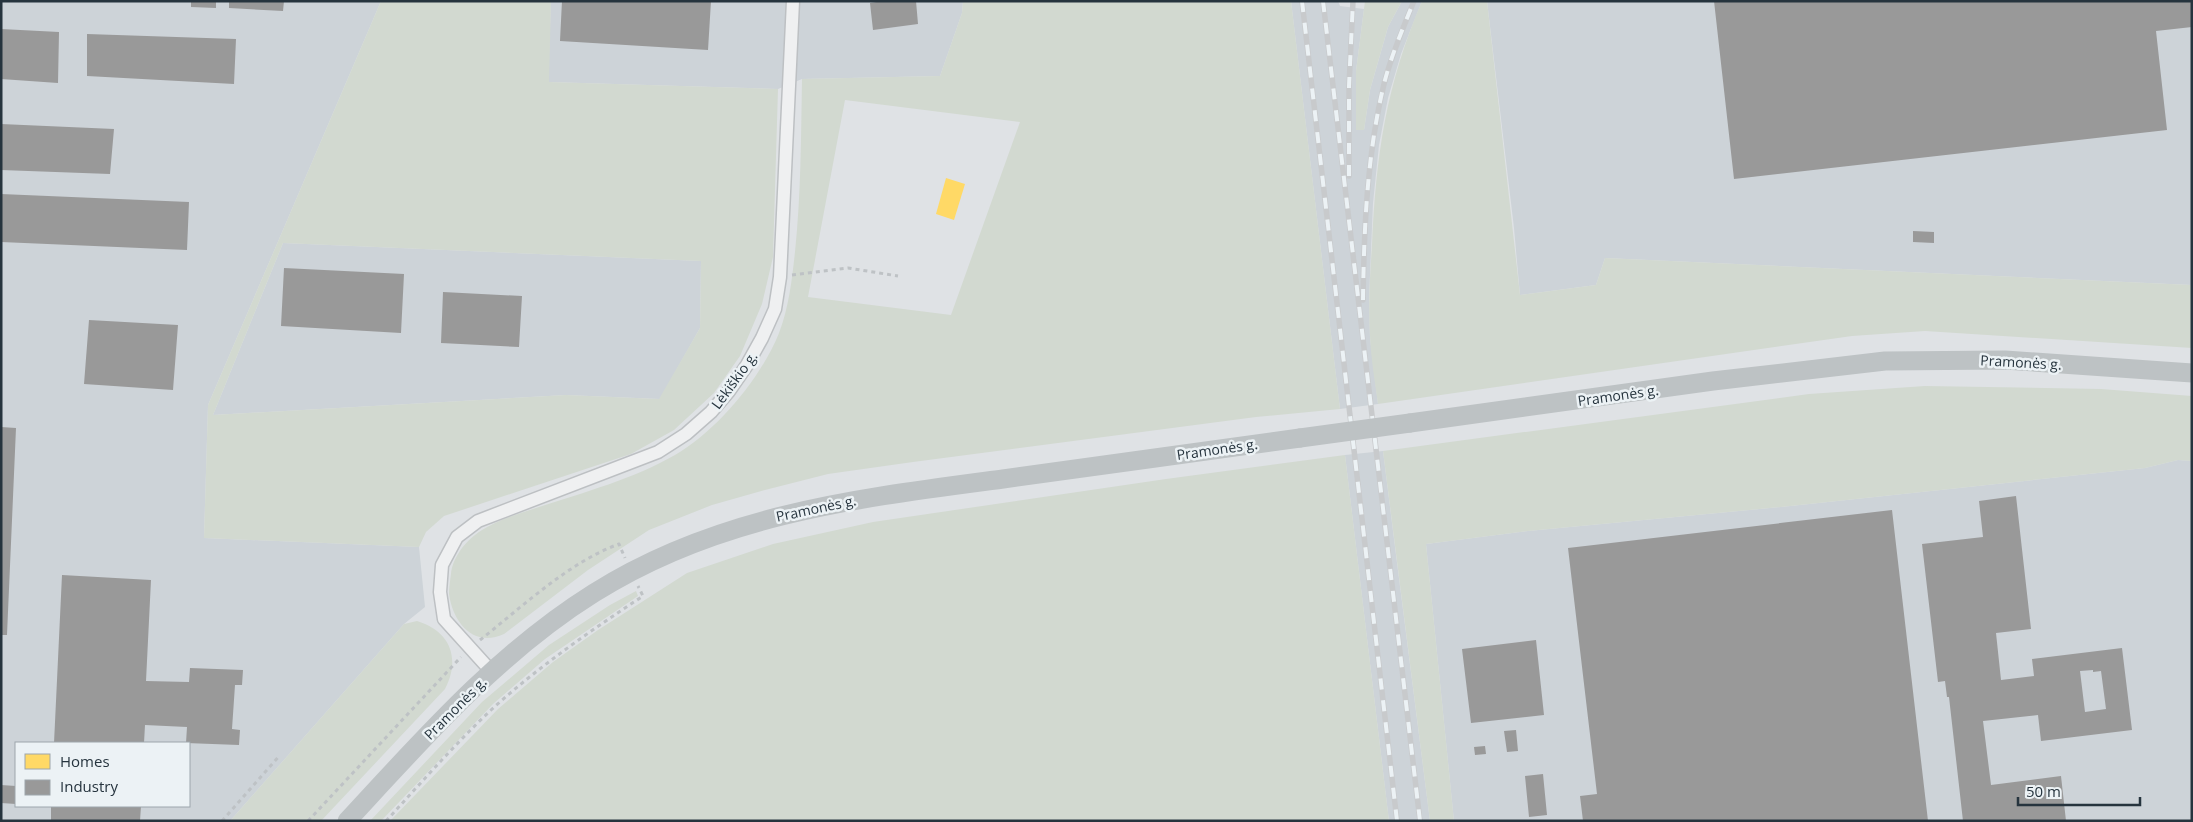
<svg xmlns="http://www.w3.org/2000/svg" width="2193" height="822" font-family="'Open Sans',sans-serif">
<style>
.built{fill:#cdd3d8;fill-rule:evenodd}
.green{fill:#d2d9d0;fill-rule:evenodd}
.homes{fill:#ffd966}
.industry{fill:#999;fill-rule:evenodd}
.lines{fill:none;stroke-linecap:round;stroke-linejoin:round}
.street-casing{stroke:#bdc0c3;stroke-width:15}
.path{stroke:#bec2c5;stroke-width:3;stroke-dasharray:4 4;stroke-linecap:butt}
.street{stroke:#eff0f1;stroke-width:12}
.secondary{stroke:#bdc2c4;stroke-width:19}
.rail-casing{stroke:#c8cacc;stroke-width:5.5}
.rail{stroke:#ecf2f5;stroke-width:4;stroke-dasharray:11;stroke-linecap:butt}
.secondary-bridge{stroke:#bdc2c4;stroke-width:19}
.labels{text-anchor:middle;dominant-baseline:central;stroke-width:5;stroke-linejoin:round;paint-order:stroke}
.street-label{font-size:14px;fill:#26343e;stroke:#ecf2f5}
</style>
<rect width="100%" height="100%" fill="#dfe2e5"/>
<path class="built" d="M1 1H381L208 405 204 538 419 547 425 607 404 624 230 821H1ZM16 743H189V806H16Z
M551 1H963L962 13 940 76 802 79 778 89 548 82Z
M1291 1H1338L1340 6 1364 9 1356 71V130H1364L1370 90 1388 27 1402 1H1422L1401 54 1388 98 1379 145 1373 203 1369 299 1370 338 1378 404 1340 409Z
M1487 1H2192V285L1605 258 1596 285 1520 295 1514 228Z
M283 243 701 261 700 328 660 399 566 395 213 415Z
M1383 451 1395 547 1430 821H1389L1345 455Z
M2178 460 2192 461V821H1454L1426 544 1528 531 1781 507 2145 468Z"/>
<path class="green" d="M381 1H551L549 82 778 89 773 257 762 304 740 356 714 393 674 430 631 454 444 516 426 532 419 547 204 538 208 405ZM283 243 701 261 700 328 659 399 566 395 213 415Z
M963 1H1291L1340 409 1256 417 913 462 828 474 765 490 712 505 649 530 588 570 504 634C474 648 453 623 449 594 449 588 450 581 451 574 452 560 463 544 475 535 493 521 518 514 539 507 585 492 633 479 675 455 717 431 761 378 779 333 789 307 792 279 795 252 801 195 801 137 802 79L940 76 962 13ZM845 100 1020 122 951 315 808 297Z
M1365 1H1402L1388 27 1370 90 1364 130H1356V71Z
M1422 1H1487L1520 295 1596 285 1605 258 2192 285V348L1925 331 1852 336 1378 404C1375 382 1371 359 1370 336 1368 306 1370 275 1372 245 1376 155 1386 85 1422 1Z
M1925 386 2101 389 2192 396V461L2178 460 2145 468 1781 507 1528 531 1426 544 1454 821H1430L1383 451 1809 394Z
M1345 455 1389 821H390L498 709 553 662 598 630 687 573 773 544 873 522 1166 479Z
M636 591 638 596 545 659 493 704 381 821H370L482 702 549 645 610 605Z
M417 621C450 631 461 658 445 689L321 821H230L404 624Z"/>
<path class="homes" d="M946 178 965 184 954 220 936 214Z"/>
<path class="industry" d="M191 1H216V8L191 7Z
M229 1H284L283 11 229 8Z
M562 1H711L708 50 560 41Z
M883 1H916L918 24 873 30 870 3Z
M1714 1H2192V27L2156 31 2167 130 1734 179Z
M1 29 59 32 58 83 1 79Z
M87 34 236 39 234 84 87 76Z
M1 124 114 129 110 174 1 170Z
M1 194 189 202 187 250 1 242Z
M1913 231 1934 232V243L1913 242Z
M284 268 404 274 401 333 281 326Z
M443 292 522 296 519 347 441 343Z
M89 320 178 325 173 390 84 384Z
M1 427 16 428 7 635H1Z
M2016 496 2031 629 1996 633 2001 680 2034 676 2032 659 2122 648 2132 730 2041 741 2038 715 1983 721 1991 785 2061 776 2066 821H1963L1949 697H1947L1945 681 1938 682 1922 544 1983 537 1979 501ZM2093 670V672L2101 671 2106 709 2085 712 2080 671Z
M1892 510 1928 821H1583L1580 796 1597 794 1568 548Z
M62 575 151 580 146 681 189 682 190 668 243 670 242 685H235L232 729 240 730 239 745 186 743 187 727 145 725 144 743H54Z
M1536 640 1544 715 1471 723 1462 649Z
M1516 730 1518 751 1507 752 1504 731Z
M1485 746 1486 754 1475 755 1474 747Z
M1543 774 1547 815 1529 817 1525 776Z
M1 785 16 786V804L1 803Z
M51 806H141L140 821H51Z"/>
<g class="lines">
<defs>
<path id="street" d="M491 671 444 619 440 592 442 565 457 537 478 521 658 452 686 434 711 412 729 391 747 365 762 338 775 309 780 277 793 1"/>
</defs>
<use href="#street" class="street-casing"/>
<path class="path" d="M792 275 848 268 898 276
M480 640C522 607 569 562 619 544L625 558
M222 821 280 755
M308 821 461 657
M386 821C420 784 454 745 491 710 538 667 590 631 643 596L638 586"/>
<use href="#street" class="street"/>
<path class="secondary" d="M1410 423 1713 381 1885 361 2005 360 2192 373
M347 821C423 739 498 653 594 593 719 514 860 498 1003 479 1102 465 1201 452 1300 438"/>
<defs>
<path id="rail" d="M1302 1 1397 821
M1323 1 1420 821
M1349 176V86L1353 1
M1363 300C1364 227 1367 154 1384 84 1391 56 1403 28 1414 1"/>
</defs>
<use href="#rail" class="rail-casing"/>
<use href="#rail" class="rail"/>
<path class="secondary-bridge" d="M1300 438 1410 423"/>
</g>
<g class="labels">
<g class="street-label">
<text transform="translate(2021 362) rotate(3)">Pramonės g.</text>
<text transform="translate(734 380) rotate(-54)">Lėkiškio g.</text>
<text transform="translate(1618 395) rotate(-8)">Pramonės g.</text>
<text transform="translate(1217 449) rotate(-8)">Pramonės g.</text>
<text transform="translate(816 508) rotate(-12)">Pramonės g.</text>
<text transform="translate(455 708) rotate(-45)">Pramonės g.</text>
</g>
</g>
<rect width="2193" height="822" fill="none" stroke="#26343e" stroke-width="5"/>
<rect x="15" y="742" width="175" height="65" fill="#ecf2f5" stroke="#9da6ac"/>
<rect x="25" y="754" width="25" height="15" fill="#ffd966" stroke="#9da6ac"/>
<text x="60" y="767" font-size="15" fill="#26343e">Homes</text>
<rect x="25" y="780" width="25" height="15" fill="#999999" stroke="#9da6ac"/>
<text x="60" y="792" font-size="15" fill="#26343e">Industry</text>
<path d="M2018 797v8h122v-8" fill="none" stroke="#26343e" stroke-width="2.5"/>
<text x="2026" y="797" font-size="15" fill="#26343e" stroke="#ecf2f5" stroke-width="4" paint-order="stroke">50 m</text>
</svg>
